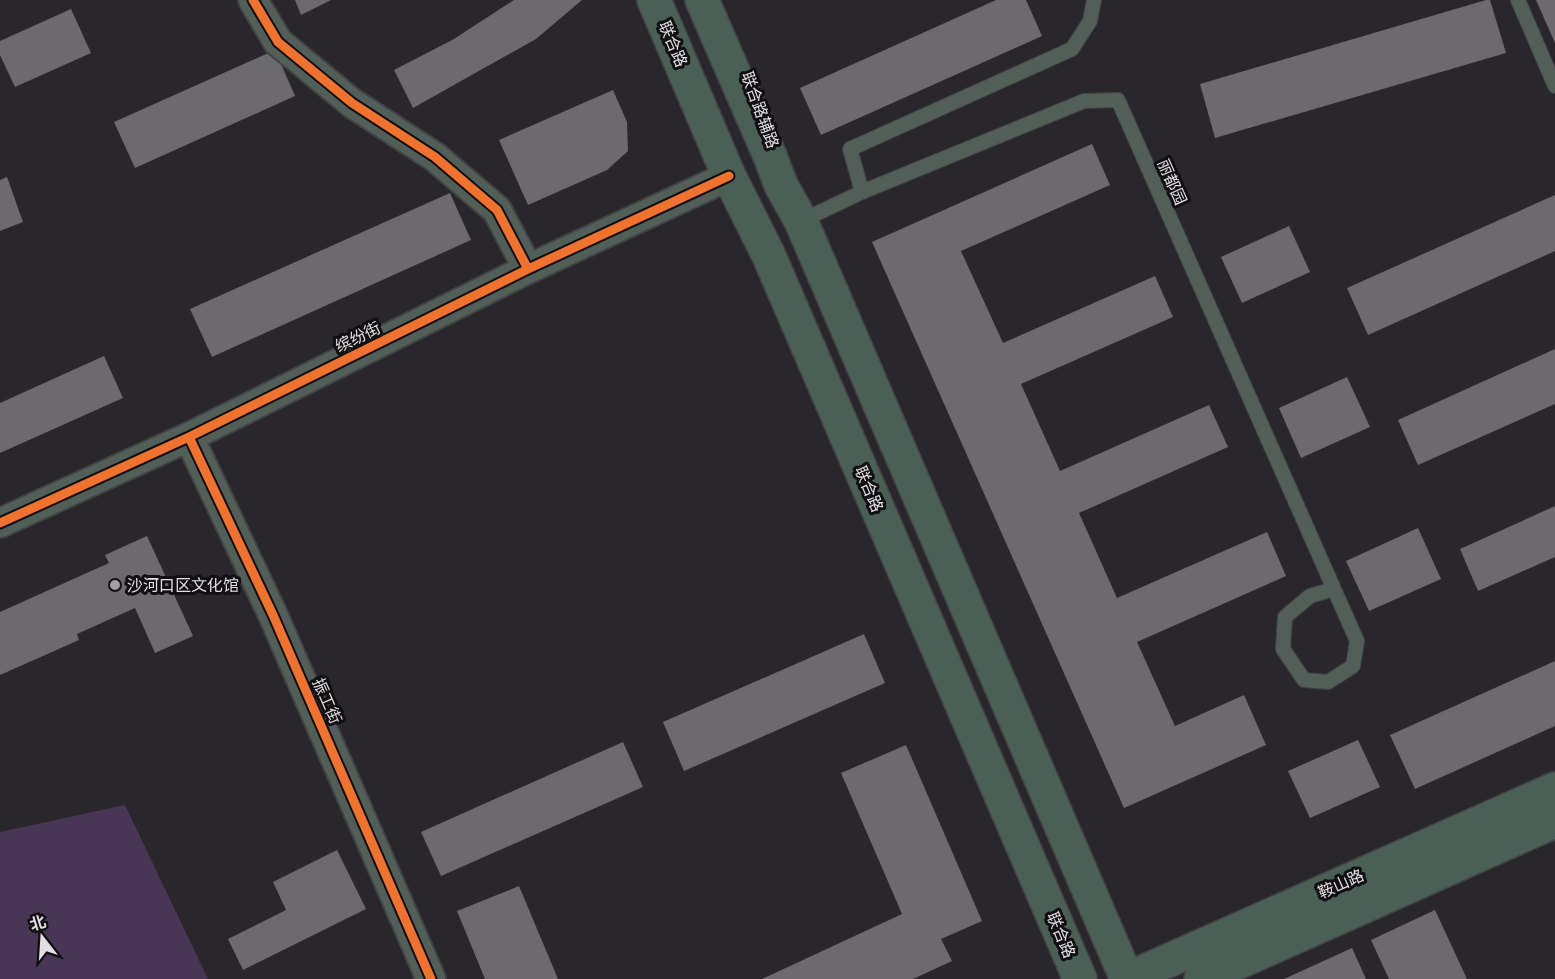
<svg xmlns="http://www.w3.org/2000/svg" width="1555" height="979" font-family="Roboto,'Noto Sans SC',sans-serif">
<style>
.green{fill:#493555}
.building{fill:#6c6a6e}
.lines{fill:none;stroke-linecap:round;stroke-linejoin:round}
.service-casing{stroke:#434244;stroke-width:16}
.minor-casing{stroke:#434244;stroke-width:32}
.primary-casing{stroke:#434244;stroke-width:36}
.service{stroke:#525f59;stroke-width:14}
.minor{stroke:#525f59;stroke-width:28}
.primary{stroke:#4a5f56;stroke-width:33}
.cycleway-casing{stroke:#110f12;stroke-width:13}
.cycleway{stroke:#ef722f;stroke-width:9}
.poi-dot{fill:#a19fa3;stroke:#110f12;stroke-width:2}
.labels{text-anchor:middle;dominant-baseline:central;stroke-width:6;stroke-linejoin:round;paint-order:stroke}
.street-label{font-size:16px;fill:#e2dfe4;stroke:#110f12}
.poi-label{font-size:16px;fill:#e2dfe4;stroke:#110f12;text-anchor:start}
</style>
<rect width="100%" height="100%" fill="#29272b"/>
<path class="green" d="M125 805 208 979H0V832Z"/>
<path class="building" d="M295 0H331L301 15Z
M514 0H582L536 39 413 108 394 70 454 39Z
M996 0H1026L1042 36 821 135 800 88Z
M1486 0H1490L1506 53 1215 138 1200 84Z
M1536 0H1555V43Z
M71 9 91 53 15 87 0 55V41Z
M275 50 295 96 135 168 114 122Z
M613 90 627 122 628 151 607 170 528 205 499 140Z
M1092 144 1110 185 961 251 1003 343 1155 276 1173 317 1021 384 1060 471 1209 405 1228 447 1079 513 1117 598 1267 532 1286 576 1137 642 1175 726 1244 695 1266 745 1124 808 872 242Z
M7 177 23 222 0 231V180Z
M450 193 471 240 212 357 190 309Z
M1555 195V251L1368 335 1347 288Z
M1289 226 1310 272 1242 303 1221 257Z
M1555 349V404L1418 465 1398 420Z
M104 356 123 398 0 453V403Z
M1347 377 1370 427 1301 458 1279 408Z
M1555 506V557L1478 591 1460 549Z
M1418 528 1441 579 1369 611 1346 561Z
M147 536 193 636 155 653 135 608 77 634 79 640 0 675V612L109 563 105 555Z
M864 634 885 683 684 771 663 722Z
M1555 661V726L1415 789 1390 735Z
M1358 740 1380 787 1310 818 1288 771Z
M623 742 643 787 441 876 421 832Z
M906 745 982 921 941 939 952 961 913 979H762L902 914 841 773Z
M337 850 366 909 243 970 228 939 286 910 273 882Z
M519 886 558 979H485L457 911Z
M1435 910 1467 979H1389L1371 940Z
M1352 948 1366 979H1284Z"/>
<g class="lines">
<defs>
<path id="service" d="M1518 0 1555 86
M862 192 850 149 1072 49 1090 21 1094 0
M801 221 862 192 1084 101 1118 100 1334 589 1357 641 1353 666 1328 682 1304 680 1283 649 1285 617 1310 596 1334 589"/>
<path id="minor" d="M253 0 278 42 352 103 435 157 497 210 528 269
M189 437 273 615 431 979
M0 523 189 437 528 269 729 176"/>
<path id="primary" d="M654 0 729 176 769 256 1080 979
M702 0 770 156 781 185 801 221 1127 979
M1127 979 1555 789
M1201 979 1555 821"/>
</defs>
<use href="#service" class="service-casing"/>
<use href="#minor" class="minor-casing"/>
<use href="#primary" class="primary-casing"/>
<use href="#service" class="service"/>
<use href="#minor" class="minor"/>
<use href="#primary" class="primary"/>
<defs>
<path id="cycleway" d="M253 0 278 42 352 103 435 157 497 210 528 269
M189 437 273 615 431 979
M0 523 189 437 528 269 729 176"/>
</defs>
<use href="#cycleway" class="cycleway-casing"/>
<use href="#cycleway" class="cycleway"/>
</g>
<circle class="poi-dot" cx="115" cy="585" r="6"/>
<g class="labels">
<g class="street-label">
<text transform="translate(673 44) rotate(67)">联合路</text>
<text transform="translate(760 110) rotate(70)">联合路辅路</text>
<text transform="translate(1172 182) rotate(66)">丽都园</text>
<text transform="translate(358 337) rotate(-26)">缤纷街</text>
<text transform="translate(869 489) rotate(67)">联合路</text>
<text transform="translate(327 701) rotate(66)">振工街</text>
<text transform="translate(1341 884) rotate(-24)">鞍山路</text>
<text transform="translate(1061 935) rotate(67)">联合路</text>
</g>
<g class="poi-label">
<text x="127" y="585">沙河口区文化馆</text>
</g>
</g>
<g transform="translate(42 937) rotate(343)" stroke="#110f12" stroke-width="4.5" paint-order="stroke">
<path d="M0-4.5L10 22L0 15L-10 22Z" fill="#e2dfe4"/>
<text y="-9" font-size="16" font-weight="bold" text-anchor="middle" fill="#e2dfe4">北</text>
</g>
</svg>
